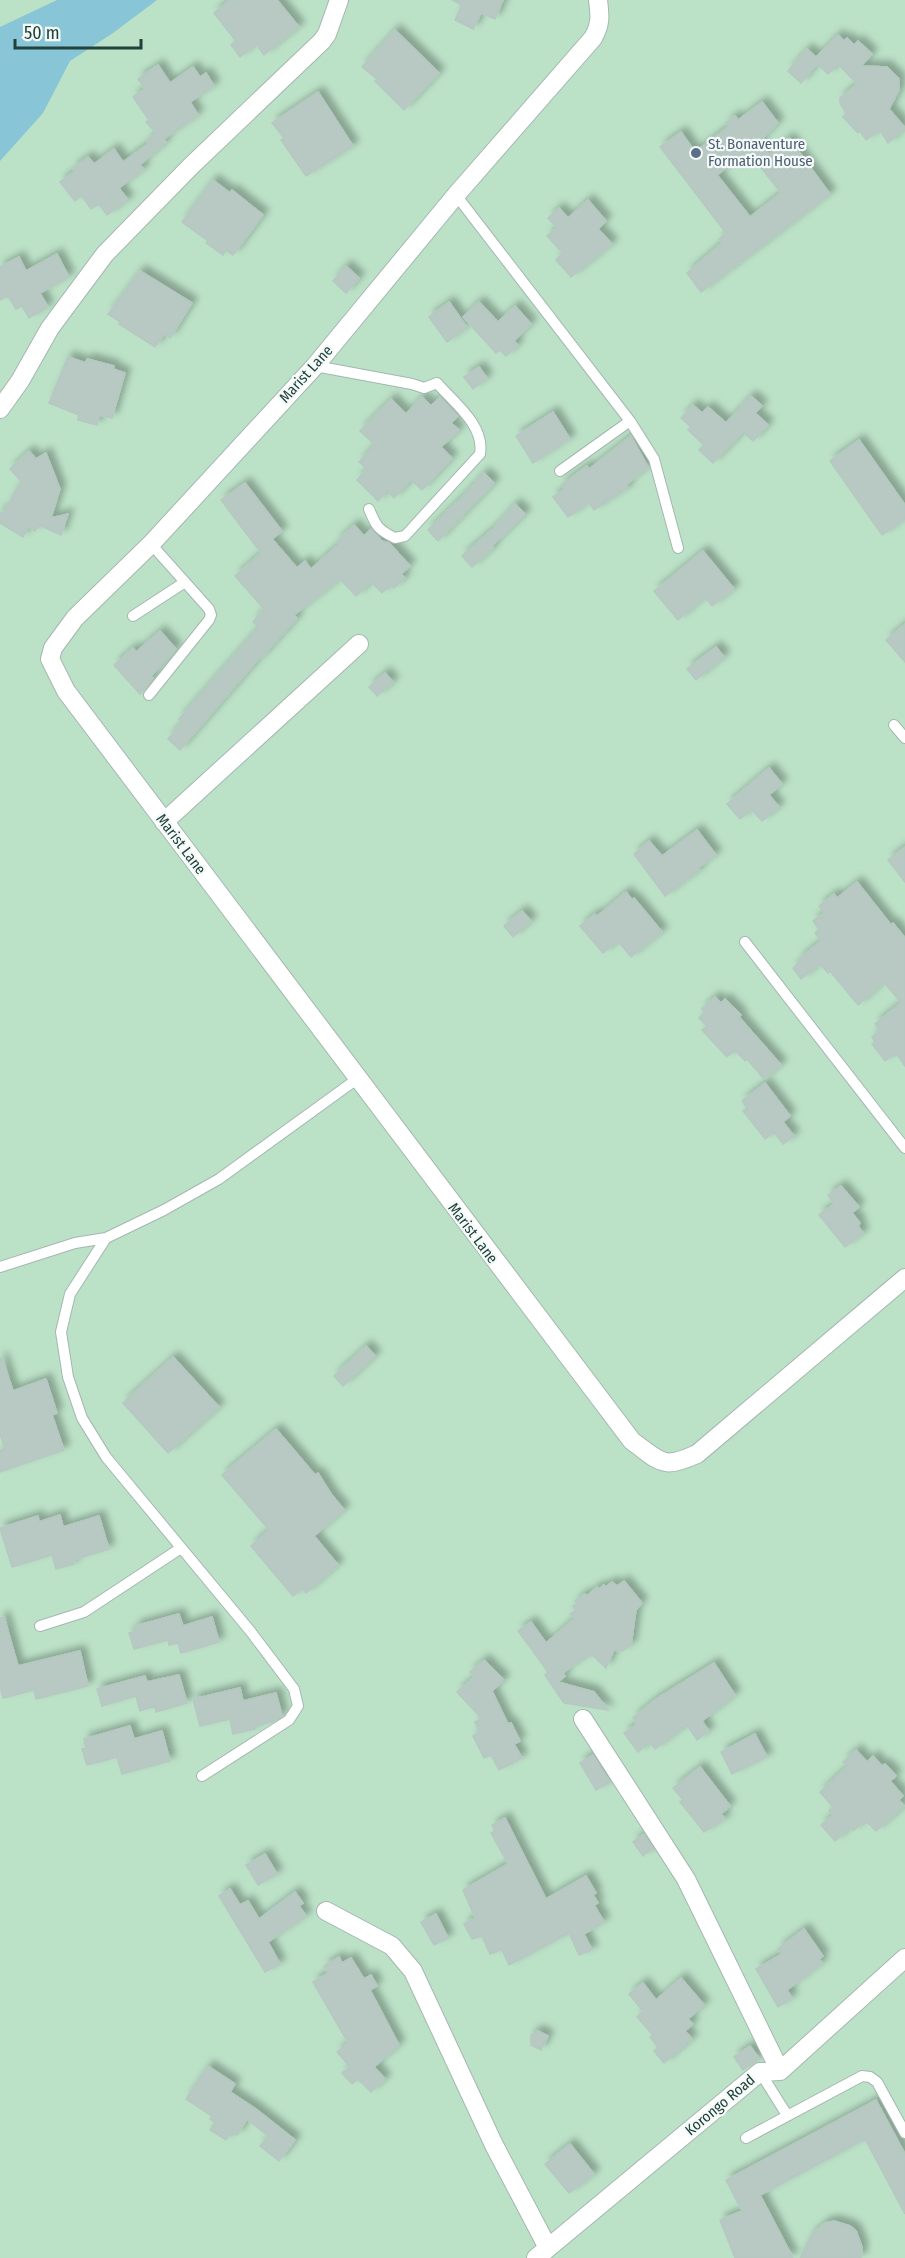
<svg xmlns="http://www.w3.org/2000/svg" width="905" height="2258" font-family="'Fira Sans Condensed',sans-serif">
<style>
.green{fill:#bbe1c7}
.water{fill:#87c5d7}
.building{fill:#b8c9c3;stroke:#b5c8c2;stroke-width:1.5;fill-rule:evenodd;filter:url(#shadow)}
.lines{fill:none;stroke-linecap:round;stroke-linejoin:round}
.lane-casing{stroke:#a5b7b2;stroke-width:12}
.street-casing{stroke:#a5b7b2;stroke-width:20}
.lane{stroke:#fff;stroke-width:10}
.street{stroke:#fff;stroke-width:18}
.service-dot{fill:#5c6f8a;stroke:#f4faf7;stroke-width:2}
.labels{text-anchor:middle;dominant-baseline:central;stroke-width:4.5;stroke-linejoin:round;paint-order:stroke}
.service-label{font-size:15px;fill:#4e5e75;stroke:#f4faf7;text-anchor:start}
.street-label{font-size:15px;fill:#21413b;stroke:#f4faf7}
</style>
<defs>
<filter id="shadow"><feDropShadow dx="5.5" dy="-5.5" stdDeviation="3" flood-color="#0004"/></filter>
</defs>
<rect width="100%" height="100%" fill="#e3eeea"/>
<path class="green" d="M0 0H905V2258H0Z"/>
<path class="water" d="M57 0H157L113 33 70 61 43 113 0 161V27Z"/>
<path class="building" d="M230 0H277L299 27 264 55 256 44 240 57 231 45 236 41 214 13Z
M452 0H503L495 19 481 13 473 29 455 20 462 5Z
M395 30 439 73 404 110 375 81 377 79 362 67Z
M838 35 844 41 847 38 854 45 858 41 872 54 861 66 887 67 899 79V90L889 109 905 128 888 143 880 130 866 140 860 131 858 133 843 117 846 113 840 103V98L857 84 838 64 828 74 817 64 801 83 788 71 807 49 816 57Z
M158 65 170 83 193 67 200 77 206 73 214 86 190 102 198 115 164 139 166 142 140 165 144 169 119 188 128 200 107 215 99 204 91 209 81 195 75 201 60 182 75 171 73 168 88 157 94 164 114 149 123 162 149 143 147 141 156 133 146 122 149 120 133 97 145 89 138 79Z
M318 92 353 146 306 176 281 140 284 138 272 123Z
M762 102 778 123 758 143 769 154 789 138 830 194 701 292 687 273 722 243 719 239 726 233 660 147 681 132 695 152 729 126 726 123 735 116 738 120ZM748 151 781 193 750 217 717 175Z
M213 180 230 193 232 190 263 215 233 255 226 250 223 255 206 243 208 241 182 222Z
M588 200 606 221 598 229 612 244 571 277 556 260 563 253 547 236 557 228 548 218 559 208 568 218Z
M57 254 69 277 40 293 48 307 29 318 22 306 16 309 8 296 0 300V267L19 257 26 271Z
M346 266 359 278 346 293 333 281Z
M140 271 192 303 170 338 164 334 155 347 119 324 120 322 108 314Z
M449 302 467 327 447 342 429 317Z
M479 302 498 322 515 306 531 324 514 341 518 345 506 356 500 350 496 353 463 317Z
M68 357 86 363 87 359 114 366 113 369 125 373 112 418 99 415 97 425 78 420 79 415 49 403Z
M479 367 487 378 473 389 464 377Z
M751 396 762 406 755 413 768 425 753 441 743 432 713 463 699 450 704 445 688 430 691 427 681 418 693 405 702 413 708 407 726 423Z
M422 397 431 406 440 397 458 416 451 423 459 430 441 447 452 458 422 490 411 480 394 498 387 491 378 501 357 480 367 469 359 462 375 445 360 431 391 399 406 414Z
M553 412 570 439 533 463 516 436Z
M631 436 648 467 626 485 628 488 594 510 589 503 568 517 553 497 565 489 561 485 587 466 589 469Z
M859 440 905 505V519L882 535 830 461Z
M29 451 36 459 46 453 60 489 51 518 68 514 61 535 39 525 35 531 28 527 23 537 0 523V512L4 513 21 481 10 469Z
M484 473 494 483 438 541 428 530 463 496Z
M245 483 282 531 272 539 297 568 305 561 311 569 339 544 337 541 354 525 364 536 371 529 382 541 389 543 410 566 401 574 405 578 394 588 390 585 382 593 371 582 356 596 340 579 294 615 297 618 261 658 260 657 180 750 168 739 182 722 179 719 259 627 253 622 264 609 235 576 261 553 221 500Z
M515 504 525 514 492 546 493 548 472 567 462 556 494 528Z
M703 551 734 589 712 606 705 597 678 620 654 591Z
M905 624V662L886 640Z
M160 631 176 649 151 676 153 678 140 694 114 665 133 648 136 652Z
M716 647 724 657 696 680 687 669Z
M385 673 393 682 377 696 369 687Z
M769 768 782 784 769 795 779 807 762 821 752 810 740 819 727 804Z
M697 830 716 855 698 868 700 870 665 896 634 854 649 841 662 856Z
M905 847V882L888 860Z
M857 882 891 925 893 923 905 938V1066L896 1053 885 1061 872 1044 875 1042 872 1037 880 1031 875 1024 901 1003 884 982 858 1005 830 971 828 973 820 964 801 979 793 968 801 961 799 959 821 941 815 933 819 929 813 921 824 913 819 906 834 894 837 898Z
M626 892 632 900 634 898 662 932 631 957 618 941 603 953 580 926 595 914 597 916Z
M522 911 531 921 513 937 504 926Z
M715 997 721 1003 725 999 741 1015 739 1017 781 1065 764 1079 747 1059 745 1061 735 1050 727 1057 702 1030 707 1026 699 1018 705 1012 702 1009Z
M765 1083 790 1116 783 1122 794 1136 783 1144 774 1132 765 1139 743 1111 747 1108 742 1101Z
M841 1186 859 1207 852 1213 860 1223 858 1226 863 1233 845 1247 819 1215 834 1204 828 1195Z
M366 1346 375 1356 343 1386 334 1376Z
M173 1357 219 1407 168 1453 123 1403Z
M0 1358H2L13 1391 46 1379 57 1413 52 1415 64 1450 0 1472V1450L5 1448 0 1434Z
M276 1429 315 1475 318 1473 331 1494 344 1510 314 1536 338 1565 306 1593 302 1589 293 1596 251 1546 269 1530 222 1475Z
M60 1515 63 1527 99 1516 109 1549 73 1560 74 1564 56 1569 52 1555 12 1567 0 1528 38 1516 39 1522Z
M624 1581 642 1603 636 1610 631 1645 622 1651 614 1650 606 1668 591 1654 584 1660 583 1658 563 1673 565 1676 558 1682 594 1692 608 1710 564 1703 545 1675 548 1672 518 1631 531 1622 546 1643 575 1618 570 1614 576 1610 573 1606 577 1604 575 1601 585 1594 587 1596 597 1587 599 1589 604 1585 606 1587 612 1582 617 1586Z
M179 1614 183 1626 212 1617 219 1642 181 1653 178 1643 169 1645 168 1640 134 1649 129 1633 136 1631 135 1626Z
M4 1617 18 1666 80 1651 88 1686 36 1699 34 1690 3 1698 0 1686V1618Z
M484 1660 504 1680 492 1691 508 1724 511 1723 520 1741 514 1744 522 1758 499 1770 491 1755 484 1758 473 1736 479 1732 475 1722 482 1719 457 1692 474 1677 470 1672Z
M714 1663 735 1695 702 1721 709 1731 697 1740 687 1725 655 1749 650 1742 638 1752 624 1733 637 1724 633 1718 656 1699Z
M179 1675 187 1703 156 1712 155 1706 140 1711 136 1696 102 1706 97 1689 145 1676 147 1682Z
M240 1688 243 1701 276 1693 282 1716 272 1722 254 1726 255 1729 233 1734 230 1719 200 1726 193 1699Z
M130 1726 134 1739 162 1731 170 1761 122 1774 117 1757 87 1765 82 1749 86 1748 84 1739Z
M755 1734 767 1757 732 1774 721 1752Z
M856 1750 867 1762 873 1756 882 1766 885 1764 896 1776 890 1781 903 1796 899 1800 904 1806 876 1831 865 1820 853 1831 850 1827 835 1841 821 1825 833 1815 829 1811 833 1807 820 1792 848 1766 843 1762Z
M593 1755 610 1782 596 1790 580 1763Z
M700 1767 730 1806 721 1814 725 1819 704 1832 680 1802 683 1800 673 1788Z
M505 1818 546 1899 586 1876 596 1893 593 1895 598 1903 594 1905 604 1922 584 1934 592 1950 579 1955 569 1933 509 1965 502 1950 490 1954 482 1936 472 1939 464 1924 475 1918 463 1890 508 1864 491 1833 495 1831 492 1825Z
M644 1834 653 1848 643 1856 633 1842Z
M265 1854 277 1874 258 1885 246 1865Z
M230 1889 240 1905 248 1901 259 1919 295 1892 303 1903 299 1906 306 1916 268 1942 280 1964 265 1972 219 1896Z
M436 1914 448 1938 434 1945 421 1922Z
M804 1929 823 1956 819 1959 822 1963 787 1990 792 1998 778 2007 756 1969 782 1954 778 1949Z
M339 1957 342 1963 351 1958 364 1979 371 1975 377 1986 370 1990 399 2045 374 2067 385 2079 371 2092 358 2079 352 2084 342 2073 350 2067 337 2052 348 2043 313 1982 328 1973 324 1966Z
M681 1978 704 2005 688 2019 693 2024 685 2031 692 2039 664 2063 654 2051 658 2047 650 2037 653 2035 637 2017 643 2011 629 1994 643 1983 656 2000Z
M538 2031 548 2036 541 2050 531 2045V2035Z
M750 2046 759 2058 743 2070 734 2057Z
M208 2066 235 2084 230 2092 256 2109 295 2140 279 2161 260 2146 268 2136 247 2119 237 2135 231 2132 226 2140 210 2130 215 2122 210 2119 212 2116 186 2099Z
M876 2100 905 2154V2214L865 2139 760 2195 793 2258H735L720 2220 742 2211 726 2180Z
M570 2144 594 2174 569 2193 545 2164Z
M834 2221 850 2226 856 2231 862 2247 861 2258H800L812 2234 825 2223Z"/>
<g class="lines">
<defs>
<path id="lane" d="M456 195 630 421 560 471
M315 366 412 384 424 388 437 383C454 403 485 425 480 454L405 536 395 538C378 530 376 526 369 509
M630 421 654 459 678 548
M133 616 185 582
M149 695 209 620 211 615 209 609 151 544
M894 725 905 738
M745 942 905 1148
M106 1238 70 1294 61 1332 68 1377 82 1418 106 1457 251 1632 294 1689 298 1706 289 1720 202 1776
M0 1267 75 1243 106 1238 164 1210 219 1179 357 1079
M40 1626 84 1612 181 1548
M760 2072 787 2115
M746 2138 862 2076 870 2077 877 2082 905 2133"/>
<path id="street" d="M598 0C600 16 601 24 593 38L456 195 315 366 151 544 75 618 53 648 50 659 66 691 632 1441C661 1462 662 1470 697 1454L905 1278
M0 409 20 381 50 328 105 254 191 166 322 41 327 34 339 0
M164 822 359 644
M583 1719 686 1879 780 2071
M326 1911 392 1946 413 1971 494 2145 548 2248
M536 2258 760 2072 780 2071 905 1958"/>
</defs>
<use href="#lane" class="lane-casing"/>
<use href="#street" class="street-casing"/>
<use href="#lane" class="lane"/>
<use href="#street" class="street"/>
</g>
<circle class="service-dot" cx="696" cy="153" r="6"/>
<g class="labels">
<g class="service-label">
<text x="708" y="144">St. Bonaventure<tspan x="708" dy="17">Formation House</tspan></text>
</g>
<g class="street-label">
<text transform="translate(306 374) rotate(-48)">Marist Lane</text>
<text transform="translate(181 844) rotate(53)">Marist Lane</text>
<text transform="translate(473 1233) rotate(53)">Marist Lane</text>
<text transform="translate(720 2105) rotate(-40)">Korongo Road</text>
</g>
</g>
<path d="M15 39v9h126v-9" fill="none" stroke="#21413b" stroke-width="3"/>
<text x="24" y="39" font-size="18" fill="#21413b" stroke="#f4faf7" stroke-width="4.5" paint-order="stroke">50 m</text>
</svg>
